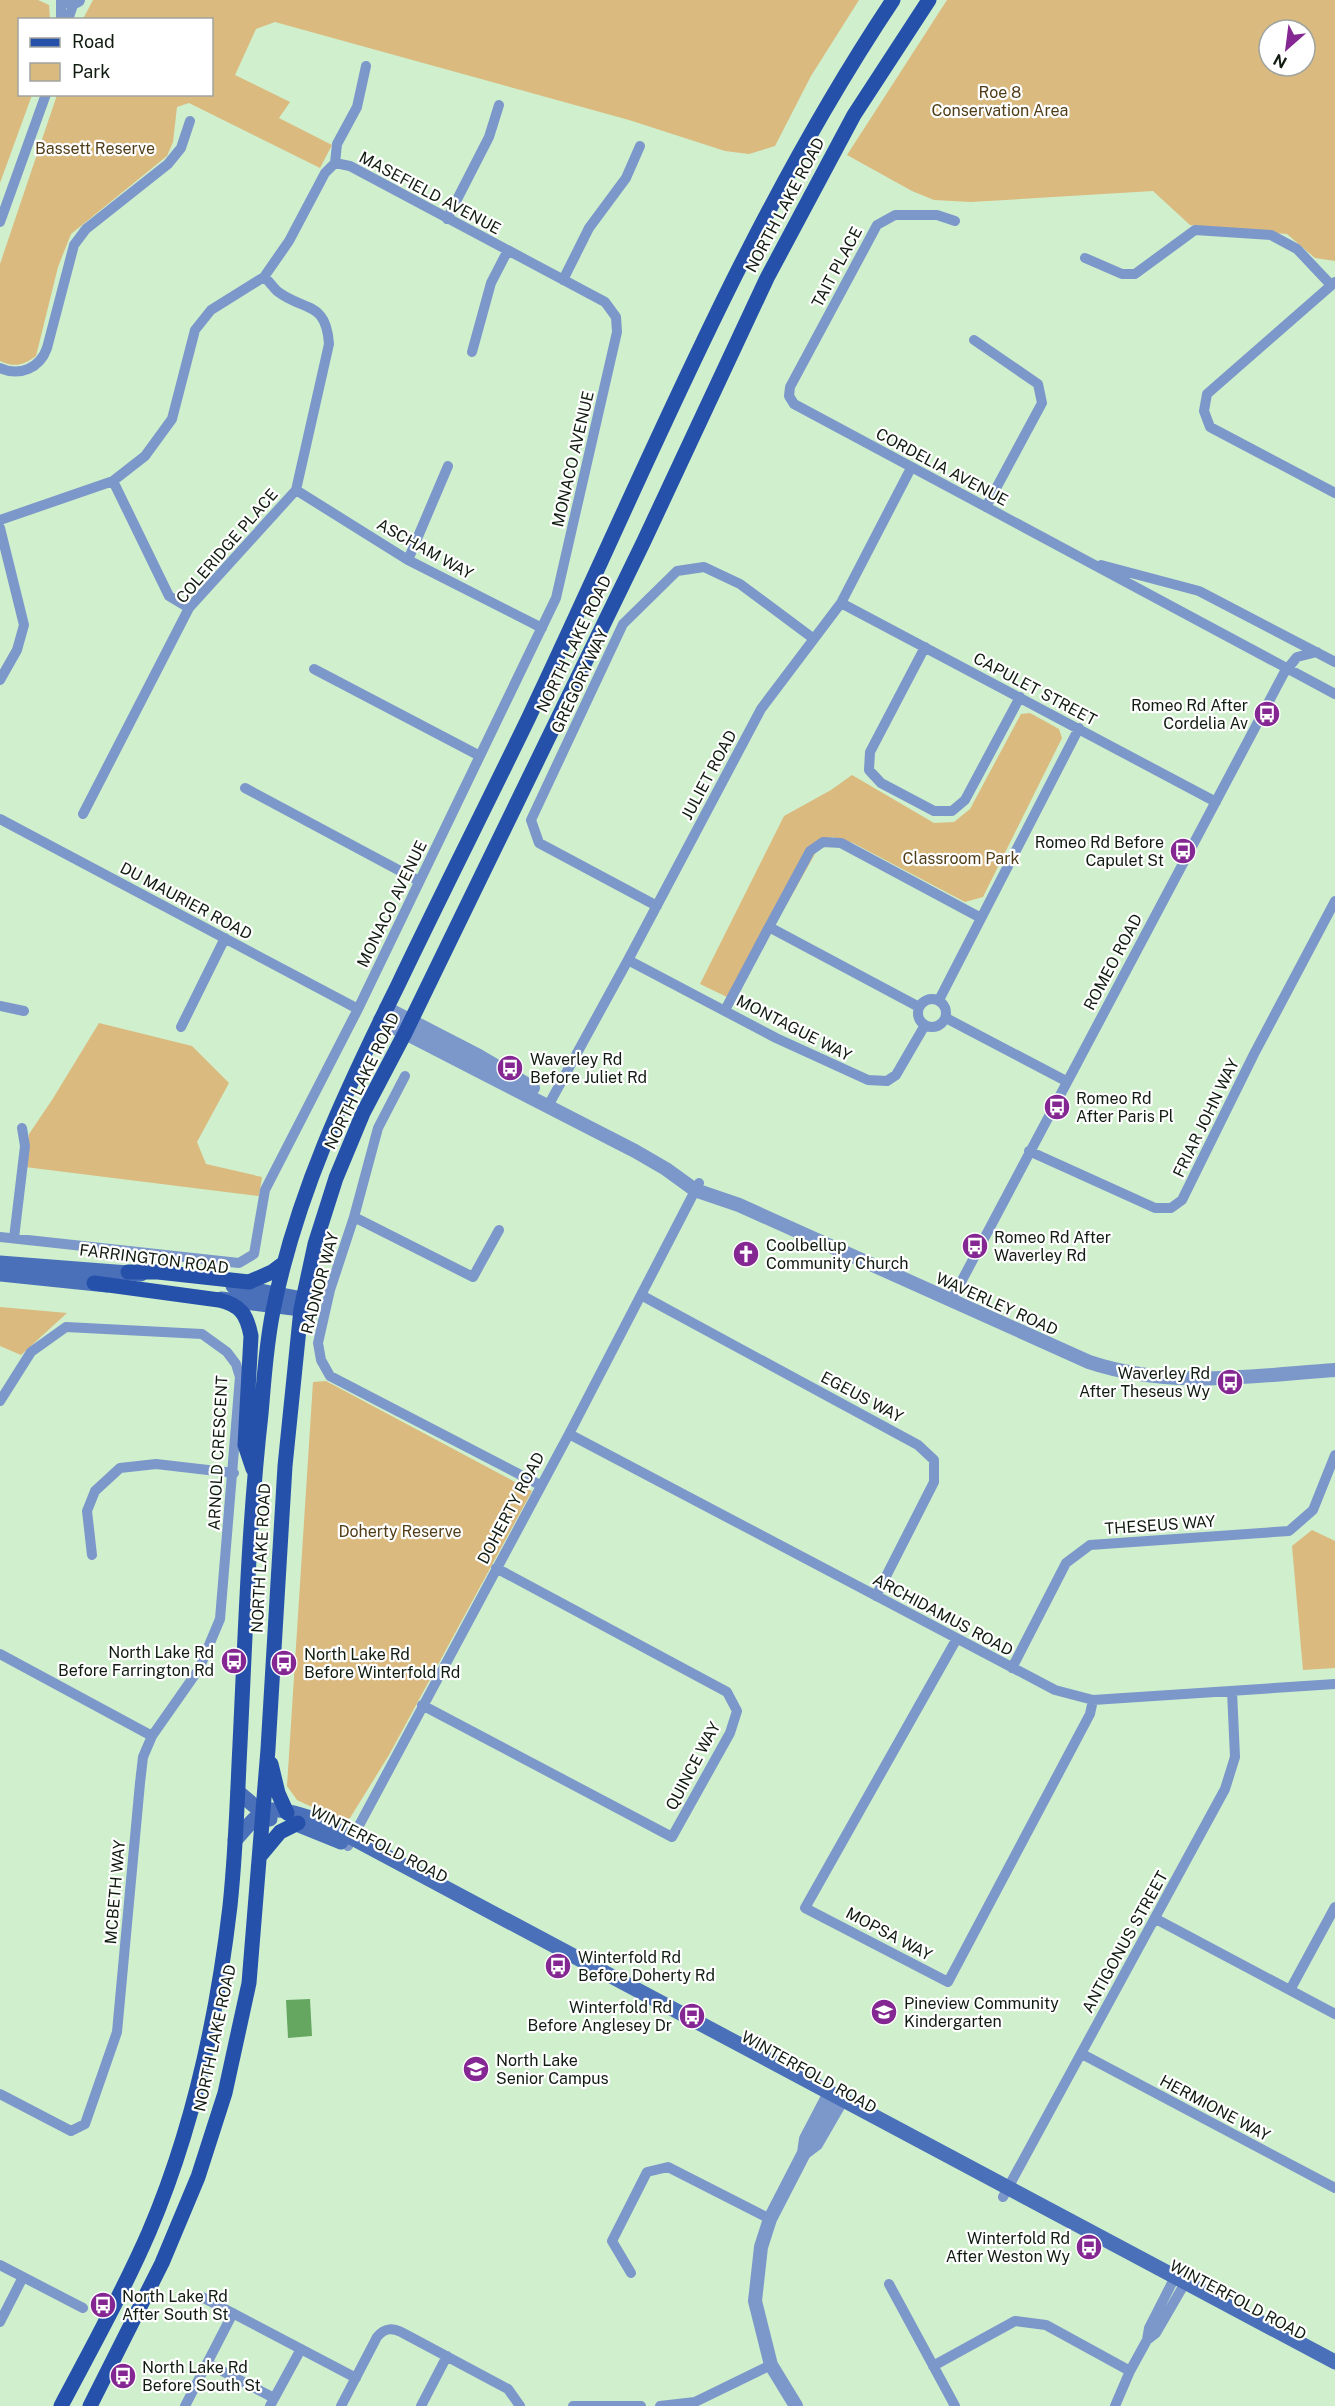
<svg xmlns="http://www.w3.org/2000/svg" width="1335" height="2406" font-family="'Public Sans',sans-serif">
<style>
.green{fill:#daba7f;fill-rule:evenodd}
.water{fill:#65a660}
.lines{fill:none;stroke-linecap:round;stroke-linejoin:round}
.minor{stroke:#7c97ca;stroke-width:10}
.tertiary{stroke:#7c97ca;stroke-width:14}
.secondary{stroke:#4a70b9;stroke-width:15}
.primary{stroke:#2551ab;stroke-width:15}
.labels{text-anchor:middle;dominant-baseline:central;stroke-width:4.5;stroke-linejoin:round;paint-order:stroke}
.park-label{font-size:16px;fill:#513e18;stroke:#fff}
.street-label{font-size:16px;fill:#111c10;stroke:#fff}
.poi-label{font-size:16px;fill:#111c10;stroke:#fff;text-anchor:start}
</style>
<rect width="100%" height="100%" fill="#d0efcd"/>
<path class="green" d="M0 0H38L49 5 50 19 20 20V94L32 95 0 183Z
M93 0H859L811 76 775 146 749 154 725 151 629 120 275 22 256 29 235 75 290 102 279 118 332 145 320 168 189 103 177 107 173 142 167 156 71 234 58 267 36 356C24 365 15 368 0 361V264L57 95 212 94V20L83 19Z
M947 0H1335V261L1315 258 1287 234 1190 225 1153 191 971 202 934 200 912 191 847 155ZM1269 30H1305V66H1269Z
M1030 713 1059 729 1062 738 983 897 965 902 853 843 832 837 816 852 778 920 727 997 700 984 784 816 831 790 852 775 934 823 954 822 970 809 1021 714Z
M99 1023 192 1046 229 1083 197 1142 206 1164 262 1177 259 1196 25 1167 29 1134 52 1100Z
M0 1307 67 1313 21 1355 0 1346Z
M326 1381 532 1491 389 1755 350 1818 342 1821 297 1800 287 1786 313 1382Z
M1312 1530 1335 1541V1668L1303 1670 1292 1546Z"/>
<path class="water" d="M310 1999 312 2036 288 2038 286 2000Z"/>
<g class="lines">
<path class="minor" d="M61 20V0
M68 20 74 2
M335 163 337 144 357 107 366 66
M447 219 489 137 499 105
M955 221 937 215H895L877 225 790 387 789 396 794 404 1335 694
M0 222 46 94
M1085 258 1122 274H1135L1195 230 1271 235 1297 249 1331 285
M563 280 589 228 626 178 640 146
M1335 282 1207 394 1204 411 1210 427 1335 493
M974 340 1038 384 1042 403 986 507
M472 352 491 283 507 252
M0 368C20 377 40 368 47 348L74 245 86 229 168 164 181 148 190 121
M113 481 169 596 189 608
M296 490 408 560 542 628
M0 520 113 481 145 456 172 419 195 330 211 310 264 277 289 241 325 173 335 163 350 166 605 302 616 317 617 332 556 598 358 1009 265 1190 254 1254 239 1263 0 1237
M0 528 24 625 17 650 0 680
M408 560 448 466
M1101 565 1199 591 1335 662
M841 603 1216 802
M925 647 870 752 869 770 881 783 934 811H952L965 800 1020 697
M314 669 480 756
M245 788 419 881
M83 814 189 608 296 490 329 344C326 300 304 312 277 291 273 287 269 281 264 277
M0 819 358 1009
M657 906 539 843 531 820 623 624 677 571 704 567 740 584 814 639
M769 927 810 851 823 842 841 843 981 918
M628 960 776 1038 868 1080 887 1081 896 1075 925 1025
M918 1013a14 14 0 1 1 28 0a14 14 0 1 1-28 0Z
M939 1000 1079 728
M0 1006 24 1011
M725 1010 769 927 919 1007
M946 1018 1066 1081
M181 1027 225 938
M405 1076 378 1128 354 1217 330 1290 318 1343 321 1360 330 1376 540 1485
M548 1106 628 960 761 709 841 603 911 468
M1029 1151 1155 1208H1171L1182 1200 1254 1054 1335 901
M354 1217 473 1277 499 1230
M14 1238 25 1146 22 1128
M641 1295 918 1445 934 1460V1482L876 1596
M951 1301 1284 673 1297 657 1317 652
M0 1401 31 1352 66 1327 202 1334 227 1352 236 1364 240 1377 220 1619 199 1669 152 1736
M569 1434 1055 1690 1093 1700 1335 1684
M92 1555 87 1511 95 1491 120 1468 156 1464 234 1473
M956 1640 805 1908 948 1982 1090 1714 1093 1700
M0 1654 152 1736 143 1757 140 1783 117 2032 85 2124 71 2131 0 2094
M1012 1668 1066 1563 1090 1545 1289 1531 1313 1510 1335 1455
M422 1705 672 1837 730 1733 737 1711 727 1692 496 1568
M348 1846 569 1434 699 1183
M1156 1919 1335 2014
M1290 1990 1335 1907
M1082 2054 1335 2188
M1003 2197 1225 1789 1235 1757 1232 1691
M0 2265 83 2308
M631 2273 612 2241 647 2172 668 2167 770 2219
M889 2284 955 2406
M202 2297 356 2378
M0 2322 23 2277
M1147 2340 1149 2328 1175 2277
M207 2363 274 2398
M933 2366 1015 2321 1046 2325 1130 2371
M185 2406 233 2313
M270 2406 301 2349
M341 2406 377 2337C385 2327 393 2328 403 2333L508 2389 520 2406
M421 2406 447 2356
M573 2406H641
M660 2406 695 2402 771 2365
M1115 2406 1130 2371 1147 2340 1156 2333 1185 2283"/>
<path class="tertiary" d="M63 0 74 2 78 0
M386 1008 479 1056 533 1088
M380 1020 635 1151 666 1169 695 1190 739 1205 1089 1362C1170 1389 1251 1376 1335 1370
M804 2153 816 2144 842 2099
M796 2406 771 2365 755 2301 761 2247 770 2219 804 2153 806 2139 830 2093"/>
<path class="secondary" d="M0 1263 141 1274
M0 1274 107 1285
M233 1286 303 1299
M221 1299 301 1309
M238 1792 270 1819
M294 1823 341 1842
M235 1840C243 1832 253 1818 263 1812 276 1805 311 1818 324 1823L1335 2362"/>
<path class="primary" d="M128 1272H158L249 1282 272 1272 284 1263
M94 1283 219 1300C241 1305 247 1315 251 1336L245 1445 253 1469
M271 1764 278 1793 287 1813
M260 1856 280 1832 298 1823
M61 2406C91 2349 123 2292 149 2232 193 2129 217 2018 230 1906 235 1859 237 1811 239 1764 245 1647 248 1530 261 1414 264 1380 266 1345 273 1311 296 1195 346 1090 398 985 441 895 486 806 529 717 644 475 744 223 893 0
M90 2406 162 2263 198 2177 225 2093 249 1983 268 1749 285 1466 301 1309 315 1244 336 1178 363 1113 405 1033 644 541 767 278 854 115 929 0"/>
</g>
<defs>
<symbol id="bus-disc" viewBox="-11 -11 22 22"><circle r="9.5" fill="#852792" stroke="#fff"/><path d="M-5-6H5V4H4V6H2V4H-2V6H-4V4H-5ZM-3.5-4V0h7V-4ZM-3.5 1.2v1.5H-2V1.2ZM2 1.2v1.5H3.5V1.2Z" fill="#fff"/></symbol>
<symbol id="church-disc" viewBox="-11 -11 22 22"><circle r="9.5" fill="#852792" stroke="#fff"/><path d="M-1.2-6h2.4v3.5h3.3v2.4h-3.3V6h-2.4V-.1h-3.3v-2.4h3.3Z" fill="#fff"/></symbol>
<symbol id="school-disc" viewBox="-11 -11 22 22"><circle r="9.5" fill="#852792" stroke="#fff"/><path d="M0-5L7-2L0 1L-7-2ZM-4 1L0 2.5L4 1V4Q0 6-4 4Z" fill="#fff"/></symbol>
</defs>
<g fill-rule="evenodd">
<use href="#bus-disc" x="1252" y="699" width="30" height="30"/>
<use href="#bus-disc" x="1168" y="836" width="30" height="30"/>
<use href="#bus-disc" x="495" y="1053" width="30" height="30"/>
<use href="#bus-disc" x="1042" y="1092" width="30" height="30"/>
<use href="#bus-disc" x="960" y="1231" width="30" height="30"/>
<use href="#church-disc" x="731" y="1239" width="30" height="30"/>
<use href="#bus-disc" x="1215" y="1367" width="30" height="30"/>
<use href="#bus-disc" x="219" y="1646" width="30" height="30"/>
<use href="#bus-disc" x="269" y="1648" width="30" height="30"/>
<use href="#bus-disc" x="543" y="1951" width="30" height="30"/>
<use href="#school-disc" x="869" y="1997" width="30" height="30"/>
<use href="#bus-disc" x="677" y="2001" width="30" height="30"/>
<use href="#school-disc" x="461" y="2054" width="30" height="30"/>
<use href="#bus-disc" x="1074" y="2232" width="30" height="30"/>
<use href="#bus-disc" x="88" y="2290" width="30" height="30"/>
<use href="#bus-disc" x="108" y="2361" width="30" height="30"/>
</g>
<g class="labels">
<g class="park-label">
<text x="1000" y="92">Roe 8<tspan x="1000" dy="18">Conservation Area</tspan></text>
<text x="95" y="148">Bassett Reserve</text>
<text x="961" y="858">Classroom Park</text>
<text x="400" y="1531">Doherty Reserve</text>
</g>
<g class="street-label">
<text transform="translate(430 193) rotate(28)">MASEFIELD AVENUE</text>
<text transform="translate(785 205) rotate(-62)">NORTH LAKE ROAD</text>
<text transform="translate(837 267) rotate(-62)">TAIT PLACE</text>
<text transform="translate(573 459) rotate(-77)">MONACO AVENUE</text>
<text transform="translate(942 467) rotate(28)">CORDELIA AVENUE</text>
<text transform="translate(227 546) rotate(-49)">COLERIDGE PLACE</text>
<text transform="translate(425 549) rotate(29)">ASCHAM WAY</text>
<text transform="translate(574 644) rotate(-64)">NORTH LAKE ROAD</text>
<text transform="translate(580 681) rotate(-65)">GREGORY WAY</text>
<text transform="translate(1035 689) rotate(28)">CAPULET STREET</text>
<text transform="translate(709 775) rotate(-62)">JULIET ROAD</text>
<text transform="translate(186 901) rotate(28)">DU MAURIER ROAD</text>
<text transform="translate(392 904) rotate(-64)">MONACO AVENUE</text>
<text transform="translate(1113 962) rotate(-62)">ROMEO ROAD</text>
<text transform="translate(794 1028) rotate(27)">MONTAGUE WAY</text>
<text transform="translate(362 1081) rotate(-64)">NORTH LAKE ROAD</text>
<text transform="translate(1206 1118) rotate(-64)">FRIAR JOHN WAY</text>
<text transform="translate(154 1259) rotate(7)">FARRINGTON ROAD</text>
<text transform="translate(320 1283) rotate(-75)">RADNOR WAY</text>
<text transform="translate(997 1304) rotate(24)">WAVERLEY ROAD</text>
<text transform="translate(862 1397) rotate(28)">EGEUS WAY</text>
<text transform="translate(218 1453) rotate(-87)">ARNOLD CRESCENT</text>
<text transform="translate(511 1508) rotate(-62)">DOHERTY ROAD</text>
<text transform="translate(1160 1525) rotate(-4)">THESEUS WAY</text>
<text transform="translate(261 1558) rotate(-87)">NORTH LAKE ROAD</text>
<text transform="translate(943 1615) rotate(28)">ARCHIDAMUS ROAD</text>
<text transform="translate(693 1766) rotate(-62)">QUINCE WAY</text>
<text transform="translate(379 1844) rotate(27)">WINTERFOLD ROAD</text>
<text transform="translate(115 1892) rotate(-85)">MCBETH WAY</text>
<text transform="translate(889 1934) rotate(28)">MOPSA WAY</text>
<text transform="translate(1125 1942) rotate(-61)">ANTIGONUS STREET</text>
<text transform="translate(215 2038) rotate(-78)">NORTH LAKE ROAD</text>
<text transform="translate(809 2072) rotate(29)">WINTERFOLD ROAD</text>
<text transform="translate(1215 2108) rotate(28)">HERMIONE WAY</text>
<text transform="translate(1238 2300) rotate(28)">WINTERFOLD ROAD</text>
</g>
<g class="poi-label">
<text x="1248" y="705" text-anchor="end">Romeo Rd After<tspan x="1248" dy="18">Cordelia Av</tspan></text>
<text x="1164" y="842" text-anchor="end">Romeo Rd Before<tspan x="1164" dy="18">Capulet St</tspan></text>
<text x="530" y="1059">Waverley Rd<tspan x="530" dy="18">Before Juliet Rd</tspan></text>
<text x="1076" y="1098">Romeo Rd<tspan x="1076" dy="18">After Paris Pl</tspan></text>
<text x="994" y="1237">Romeo Rd After<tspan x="994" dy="18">Waverley Rd</tspan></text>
<text x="766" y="1245">Coolbellup<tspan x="766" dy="18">Community Church</tspan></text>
<text x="1210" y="1373" text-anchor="end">Waverley Rd<tspan x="1210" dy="18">After Theseus Wy</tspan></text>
<text x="214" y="1652" text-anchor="end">North Lake Rd<tspan x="214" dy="18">Before Farrington Rd</tspan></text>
<text x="304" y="1654">North Lake Rd<tspan x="304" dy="18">Before Winterfold Rd</tspan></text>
<text x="578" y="1957">Winterfold Rd<tspan x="578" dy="18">Before Doherty Rd</tspan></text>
<text x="904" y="2003">Pineview Community<tspan x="904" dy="18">Kindergarten</tspan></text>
<text x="672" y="2007" text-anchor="end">Winterfold Rd<tspan x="672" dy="18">Before Anglesey Dr</tspan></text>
<text x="496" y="2060">North Lake<tspan x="496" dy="18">Senior Campus</tspan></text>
<text x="1070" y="2238" text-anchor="end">Winterfold Rd<tspan x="1070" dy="18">After Weston Wy</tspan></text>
<text x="122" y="2296">North Lake Rd<tspan x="122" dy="18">After South St</tspan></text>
<text x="142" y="2367">North Lake Rd<tspan x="142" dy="18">Before South St</tspan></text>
</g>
</g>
<rect x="18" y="18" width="195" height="78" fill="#ffffff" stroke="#a0a49f" stroke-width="1.5"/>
<rect x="30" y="38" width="30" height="9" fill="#2551ab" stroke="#a0a49f" stroke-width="1.5"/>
<text x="72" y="48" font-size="18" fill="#111c10">Road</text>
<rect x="30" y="63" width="30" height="18" fill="#daba7f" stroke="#a0a49f" stroke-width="1.5"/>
<text x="72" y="78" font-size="18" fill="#111c10">Park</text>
<g transform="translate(1287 48) rotate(208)"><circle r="28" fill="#ffffff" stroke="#a0a49f" stroke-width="1.5"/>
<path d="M0-4.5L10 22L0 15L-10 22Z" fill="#852792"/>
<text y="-9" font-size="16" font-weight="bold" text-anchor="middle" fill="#111c10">N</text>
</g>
</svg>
